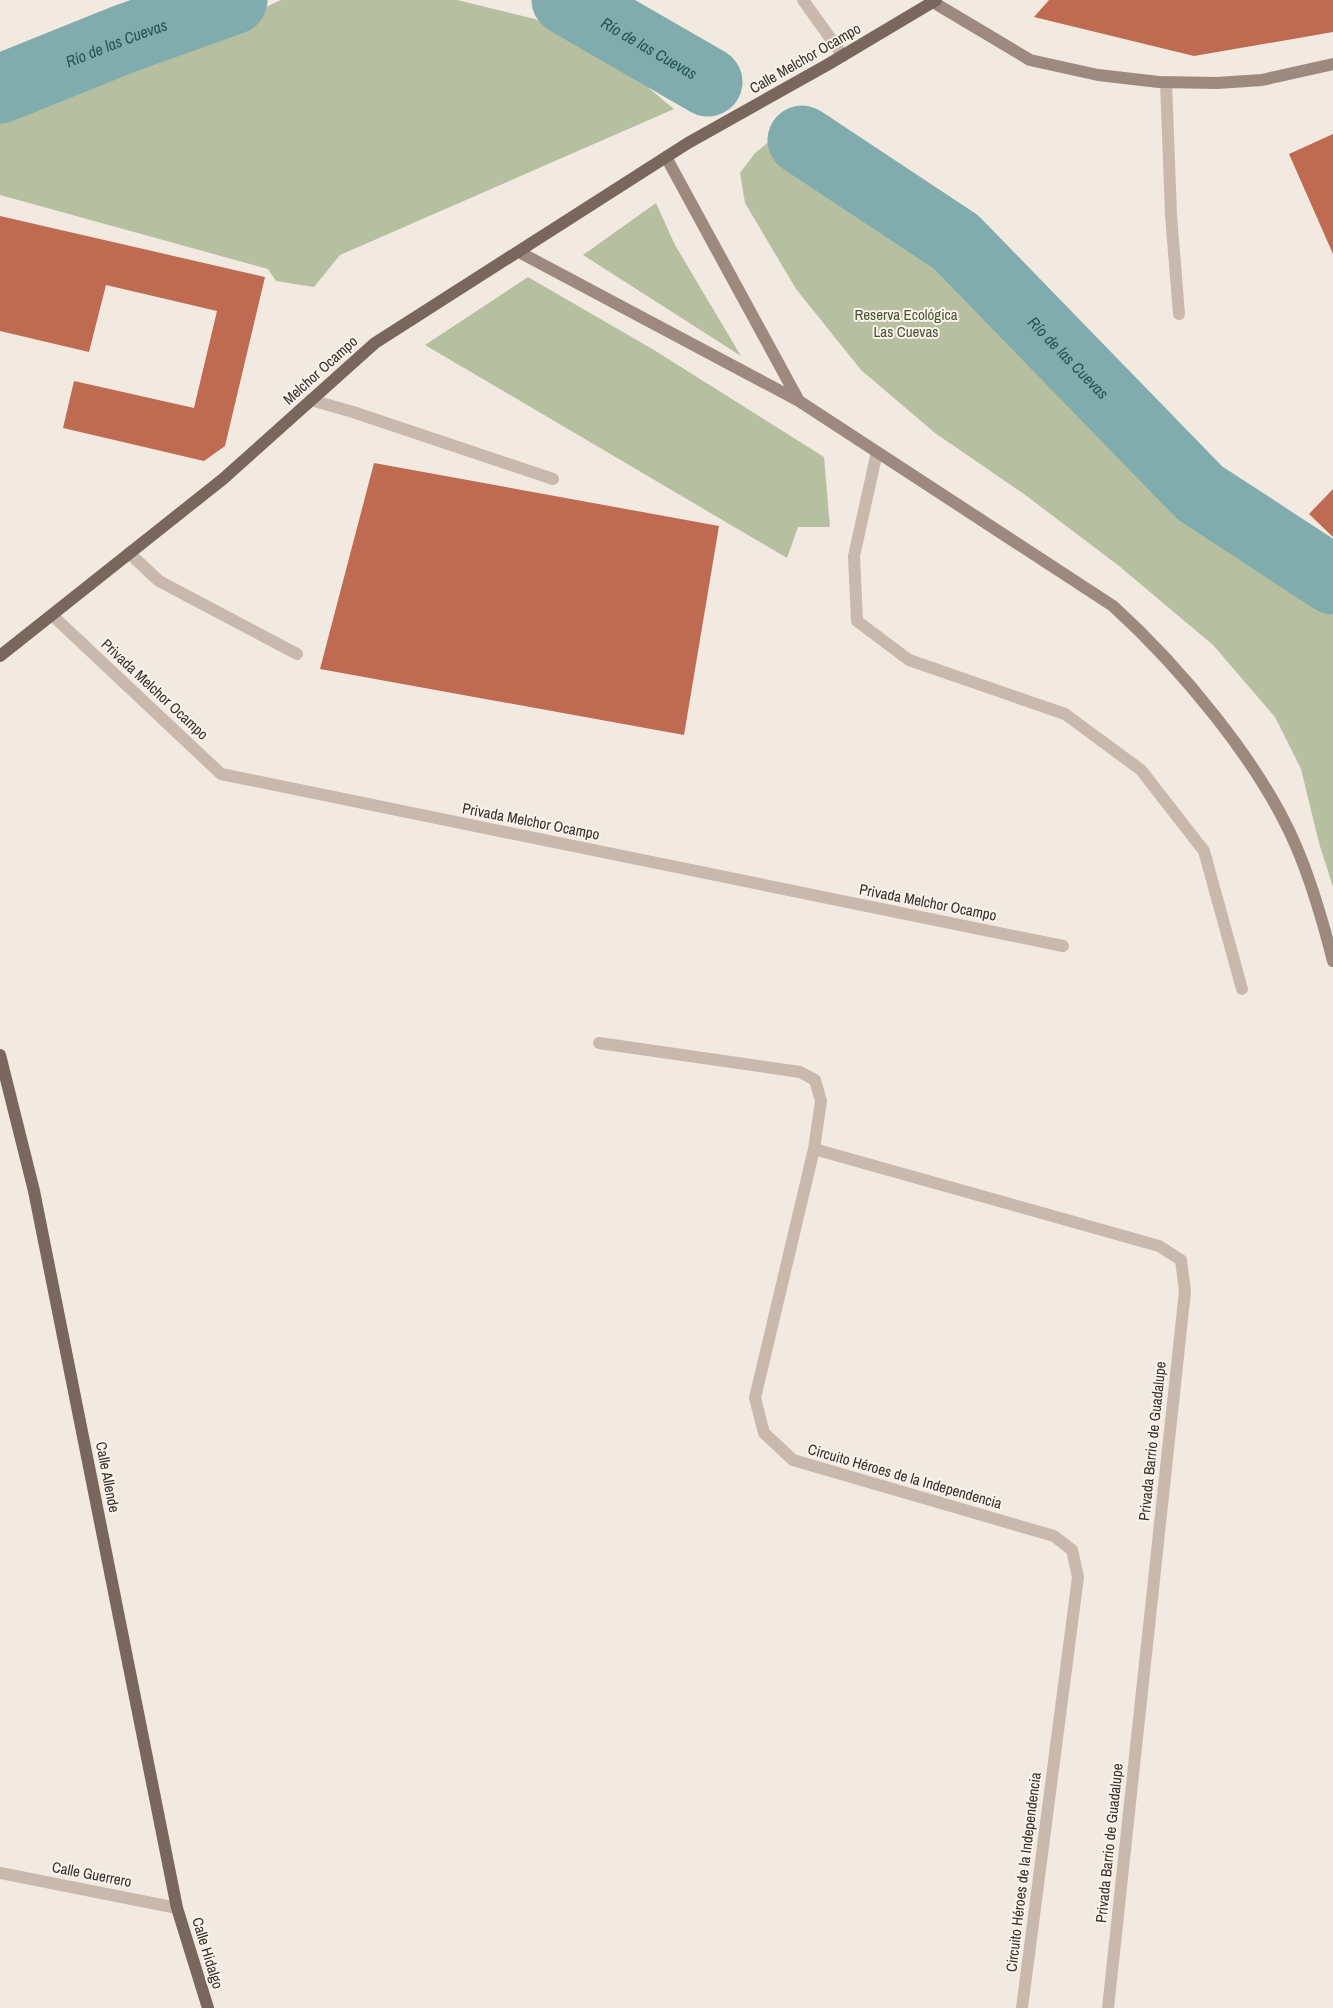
<svg xmlns="http://www.w3.org/2000/svg" width="1333" height="2008" font-family="'Archivo Narrow',sans-serif">
<style>
.green{fill:#b6c0a0}
.lines{fill:none;stroke-linecap:round;stroke-linejoin:round}
.river{stroke:#81acad;stroke-width:69}
.building{fill:#be6b52}
.service{stroke:#c9b9ac;stroke-width:12}
.minor{stroke:#c9b9ac;stroke-width:12}
.secondary{stroke:#9d897e;stroke-width:12}
.primary{stroke:#79665d;stroke-width:12}
.labels{text-anchor:middle;dominant-baseline:central;stroke-width:4;stroke-linejoin:round;paint-order:stroke}
.street-label{font-size:15px;fill:#382f2b;stroke:#f9f3ec}
.park-label{font-size:15px;fill:#485430;stroke:#f9f3ec}
.water-label{font-size:16px;font-style:italic;fill:#235457;stroke:#f9f3ec}
</style>
<rect width="100%" height="100%" fill="#f2e9e0"/>
<path class="green" d="M281 0H457L535 19 621 65 674 109 340 255 314 287 276 281 268 269 0 195V110L212 17 238 20Z
M777 135 822 169 856 191 933 256 1116 453 1333 615V887L1319 843 1301 769 1275 717 1213 645 1119 566 1024 494 935 433 861 370 796 289 745 203 740 173 755 153Z
M656 203 675 245 741 356 583 255Z
M528 277 654 350 824 457 830 527H798L787 558 425 345Z"/>
<g class="lines">
<g class="river">
<path id="s1" d="M566 0 708 82"/>
<path id="s2" d="M0 89 124 39 233 0"/>
<path id="s3" d="M802 140 956 242 1200 493 1333 580"/>
</g>
</g>
<path class="building" d="M1049 0H1333V32L1194 56 1034 17Z
M1333 134V254L1289 154Z
M0 216 265 277 225 446 204 461 63 428 74 381 194 408 217 311 106 285 89 352 0 331Z
M374 463 719 526 684 735 320 669Z
M1333 489V537L1309 514Z"/>
<g class="lines">
<path class="service" d="M1166 82 1171 215 1179 314
M311 400 353 412 553 479
M877 452 854 556 857 621 909 660 1065 714 1141 770 1204 851 1242 989
M129 553 159 581 297 654"/>
<path class="minor" d="M803 0 843 56
M52 615 221 774 1063 946
M599 1043 800 1072 815 1080 821 1101 814 1149 755 1398 764 1433 793 1460 1054 1536 1072 1550 1078 1577 1022 2008
M814 1149 1159 1246 1181 1260 1185 1291 1108 2008
M0 1873 177 1908"/>
<path class="secondary" d="M933 2 1030 60 1098 75 1159 82 1217 83 1262 80 1333 64
M666 157 799 401
M519 252 799 401 1113 606C1180 667 1260 762 1296 846 1312 883 1323 922 1333 961"/>
<path class="primary" d="M0 656 223 479 375 343 688 143 827 65 936 0
M0 1055 34 1191 177 1908 208 2008"/>
</g>
<g class="labels">
<g class="street-label">
<text transform="translate(805 58) rotate(-30)">Calle Melchor Ocampo</text>
<text transform="translate(320 370) rotate(-42)">Melchor Ocampo</text>
<text transform="translate(155 689) rotate(43)">Privada Melchor Ocampo</text>
<text transform="translate(531 821) rotate(11)">Privada Melchor Ocampo</text>
<text transform="translate(928 902) rotate(11)">Privada Melchor Ocampo</text>
<text transform="translate(1152 1441) rotate(-84)">Privada Barrio de Guadalupe</text>
<text transform="translate(905 1476) rotate(16)">Circuito Héroes de la Independencia</text>
<text transform="translate(108 1477) rotate(79)">Calle Allende</text>
<text transform="translate(1109 1843) rotate(-84)">Privada Barrio de Guadalupe</text>
<text transform="translate(1023 1872) rotate(-83)">Circuito Héroes de la Independencia</text>
<text transform="translate(92 1874) rotate(11)">Calle Guerrero</text>
<text transform="translate(208 1953) rotate(73)">Calle Hidalgo</text>
</g>
<g class="park-label">
<text x="906" y="314">Reserva Ecológica<tspan x="906" dy="17">Las Cuevas</tspan></text>
</g>
<g class="water-label">
<text stroke="none"><textPath href="#s2" startOffset="125">Río de las Cuevas</textPath></text>
<text stroke="none"><textPath href="#s1" startOffset="96">Río de las Cuevas</textPath></text>
<text stroke="none"><textPath href="#s3" startOffset="346">Río de las Cuevas</textPath></text>
</g>
</g>
</svg>
